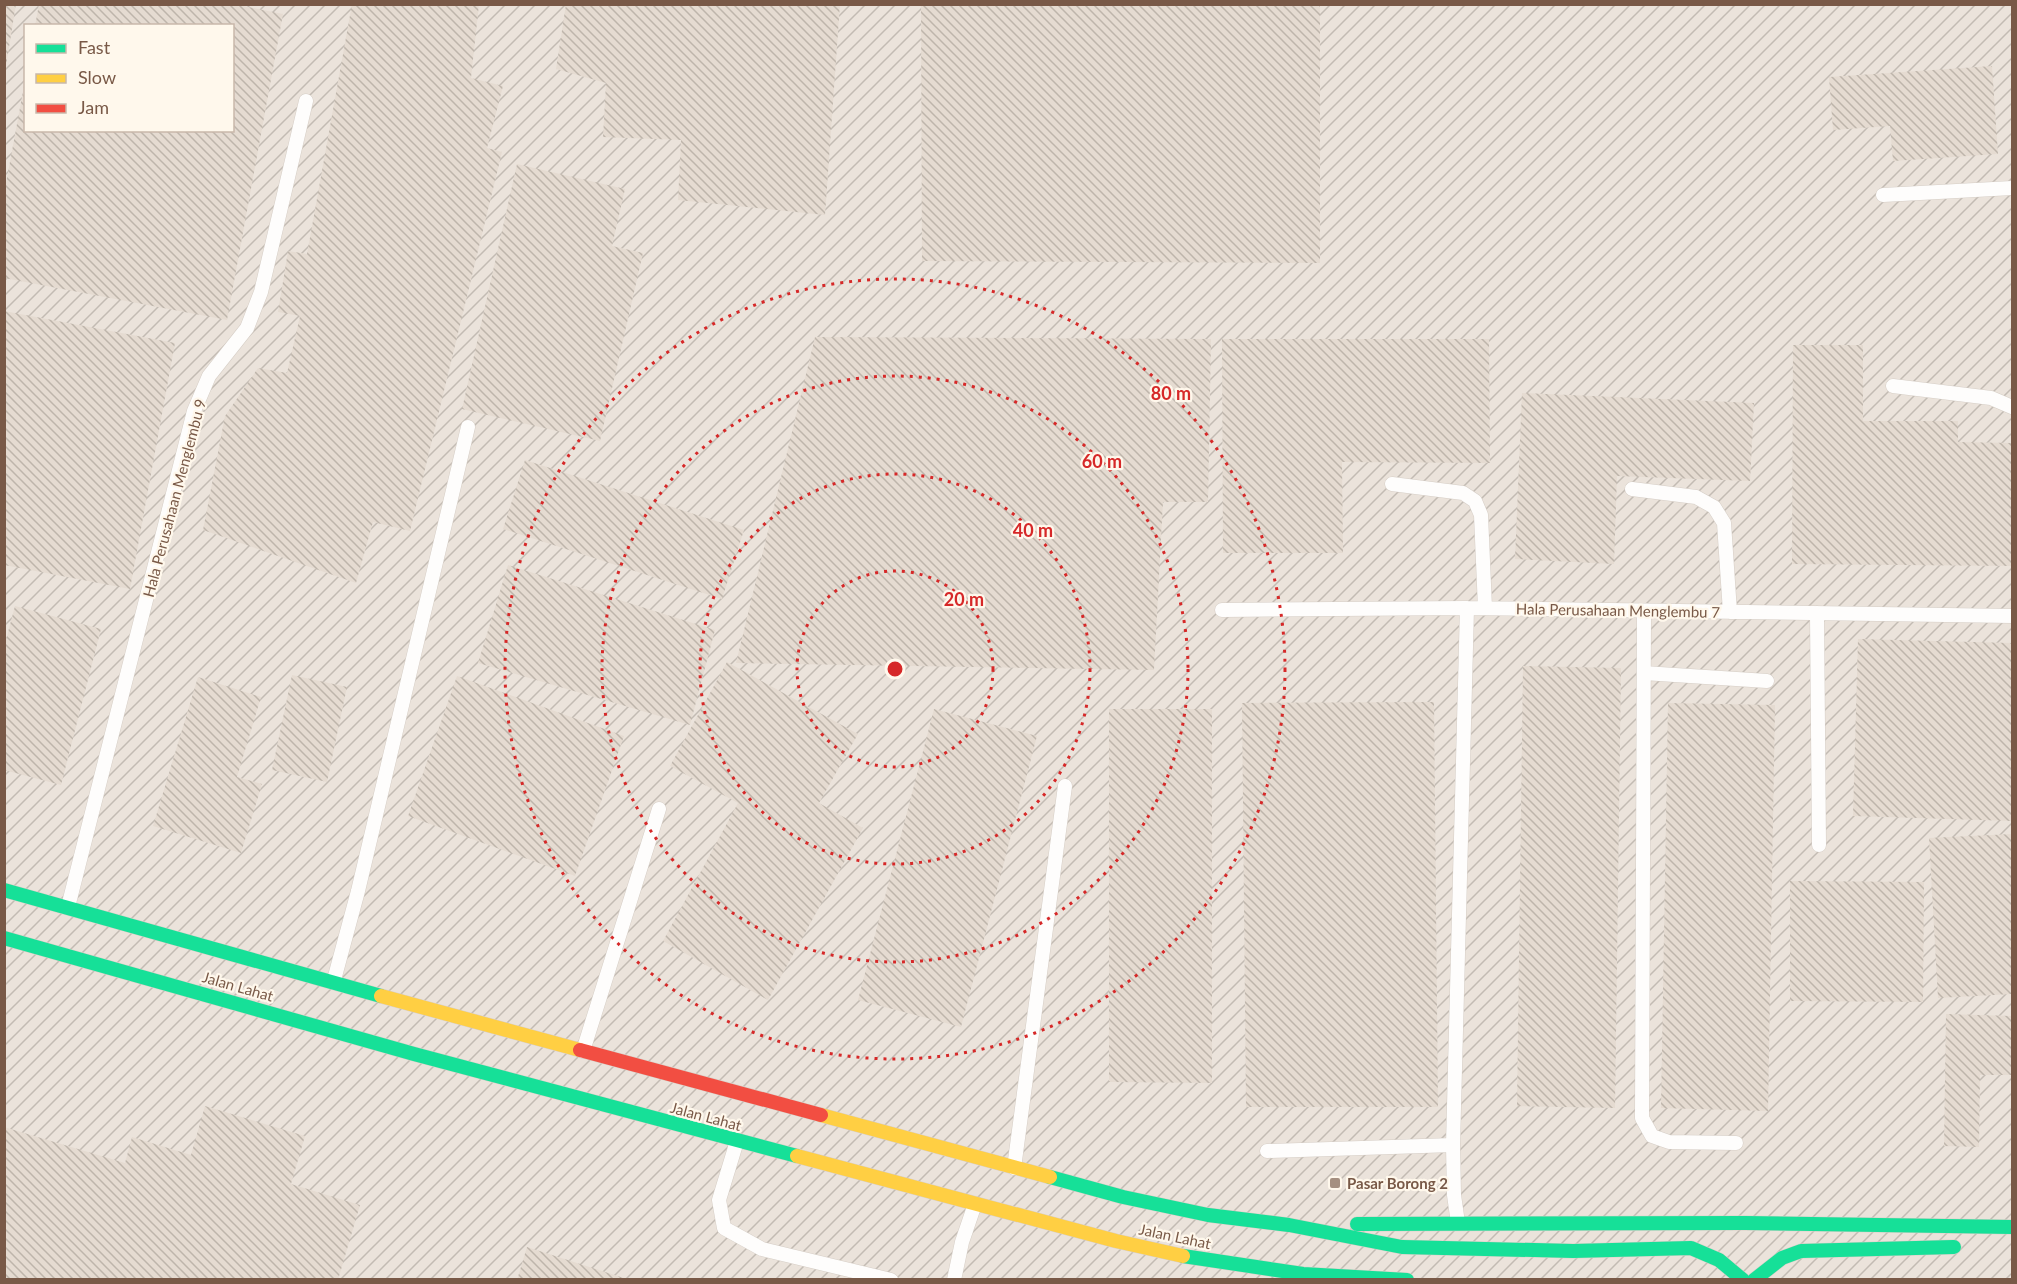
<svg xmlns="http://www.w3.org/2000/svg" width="2017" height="1284" font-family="Lato,sans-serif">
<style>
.industrial{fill:url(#industrial-furrows);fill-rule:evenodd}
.building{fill:url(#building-back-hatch)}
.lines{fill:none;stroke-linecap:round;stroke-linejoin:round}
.lane-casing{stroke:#d6cec6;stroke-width:15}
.fast-casing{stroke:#dad0c8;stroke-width:15}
.slow-casing{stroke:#dad0c8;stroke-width:15}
.jam-casing{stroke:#dad0c8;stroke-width:15}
.lane{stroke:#fefdfc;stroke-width:14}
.fast{stroke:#16e098;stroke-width:14}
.slow{stroke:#ffcf43;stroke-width:14}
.jam{stroke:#f24e42;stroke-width:14}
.ring{fill:none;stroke:#d62828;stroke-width:3;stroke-dasharray:3 6}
.poi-dot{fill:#a58f80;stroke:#fff8ec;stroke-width:2}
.labels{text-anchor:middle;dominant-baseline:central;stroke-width:4.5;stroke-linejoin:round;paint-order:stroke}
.street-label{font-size:15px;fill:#795947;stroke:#fff8ec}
.poi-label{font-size:15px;font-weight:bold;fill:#795947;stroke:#fff8ec;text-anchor:start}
.centre{fill:#d62828;stroke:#fff8ec;stroke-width:3}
.ring-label{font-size:18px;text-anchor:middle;font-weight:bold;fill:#d62828;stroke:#fff8ec;stroke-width:4.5;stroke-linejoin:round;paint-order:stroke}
</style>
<defs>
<pattern id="industrial-furrows" width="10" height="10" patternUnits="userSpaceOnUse" patternTransform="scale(1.5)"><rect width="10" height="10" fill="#ebe3db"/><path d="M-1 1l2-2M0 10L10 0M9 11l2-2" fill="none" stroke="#c3bbb3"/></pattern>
<pattern id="building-back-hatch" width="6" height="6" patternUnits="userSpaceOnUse" patternTransform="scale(1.5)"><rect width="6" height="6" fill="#e5dbd1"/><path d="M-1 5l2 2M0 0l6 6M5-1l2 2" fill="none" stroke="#beb5ab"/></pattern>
</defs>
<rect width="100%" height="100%" fill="#f8f3ea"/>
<path class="industrial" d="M5 5H2012V1279H5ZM26 26H232V130H26Z"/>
<path class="building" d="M4 4H16L6 66 4 65Z
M39 4H233L283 14 227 320 4 278V194L24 86 26 130H232V26H35Z
M352 4H479L471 78 503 86 487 148 502 152 410 531 373 522 356 583 203 530 225 416 258 368 287 373 300 316 278 312 288 251 307 254Z
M566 4H840L825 215 678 200 681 140 603 137 606 83 556 69Z
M921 4H1320V263L922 261Z
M1992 66 1998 154 1893 161 1890 126 1833 130 1829 77Z
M517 164 625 189 612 246 643 253 600 441 462 409Z
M4 311 175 343 130 589 4 565Z
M815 337 1211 339 1208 502H1163L1154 670 736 663Z
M1222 339H1489L1490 463 1342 462 1343 553H1223Z
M1793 345H1863V421H1958V442L2012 443V566L1792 564Z
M1522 393 1754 403 1750 481 1617 476 1614 564 1515 559Z
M525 460 744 530 722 599 503 529Z
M508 565 715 630 690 725 478 663Z
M15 606 101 629 61 785 4 770V647Z
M1858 639 2012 643V821L1853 816Z
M727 662 858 734 819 803 863 828 768 1000 663 941 738 803 670 766Z
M1523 666 1621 668 1615 1108 1517 1106Z
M292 675 347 687 327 782 272 770Z
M457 676 624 736 575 876 408 816Z
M198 677 261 697 237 777 262 784 241 853 153 826Z
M1434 702 1438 1107H1246L1242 703Z
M1668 703 1775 705 1768 1111 1661 1108Z
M934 709 1037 736 961 1027 858 1000Z
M1109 709H1212V1083L1109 1082Z
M2012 834V994L1938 998 1929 838Z
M1790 881 1924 882 1923 1002 1790 1001Z
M1946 1014 2012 1016V1075H1980L1979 1147 1944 1146Z
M205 1106 305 1136 291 1184 360 1205 338 1280H4V1127L125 1163 132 1137 191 1155Z
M527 1247 627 1279V1280H517Z"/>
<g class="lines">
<defs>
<path id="lane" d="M1883 195 2012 188
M1893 386 1991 398 2012 407
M1392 484 1463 493 1475 501 1481 515 1485 608
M1632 489 1696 497 1714 507 1724 523 1730 612
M1222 610 1467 608 2012 616
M1644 611 1642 1118 1652 1136 1669 1142 1736 1143
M1817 613 1819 845
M1644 673 1767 681
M68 907 194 411 209 376 247 328 261 292 306 101
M334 980 358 891 468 427
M583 1051 659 809
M737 1141 719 1200 724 1228 762 1249 891 1280
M1267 1151 1453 1145
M1014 1168 1065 786
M1458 1223 1454 1195 1453 1145 1467 608
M954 1280 962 1242 975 1204"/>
<path id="fast" d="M4 890 381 996
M4 938 414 1054 797 1156
M1050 1177 1123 1197 1208 1215 1289 1225 1402 1247 1573 1251 1691 1248 1719 1260 1743 1280
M1357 1224 1745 1223 2012 1227
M1183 1256 1303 1274 1407 1280
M1754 1280 1782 1258 1801 1251 1954 1247"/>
<path id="slow" d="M381 996 580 1050
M821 1115 1050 1177
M797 1156 1116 1241 1183 1256"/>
<path id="jam" d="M580 1050 821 1115"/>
</defs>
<use href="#lane" class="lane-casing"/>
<use href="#fast" class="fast-casing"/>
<use href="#slow" class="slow-casing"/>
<use href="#jam" class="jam-casing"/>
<use href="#lane" class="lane"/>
<use href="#fast" class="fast"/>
<use href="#slow" class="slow"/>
<use href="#jam" class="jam"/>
</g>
<g class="ring">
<circle cx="895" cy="669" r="98"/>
<circle cx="895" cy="669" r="195"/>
<circle cx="895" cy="669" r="293"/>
<circle cx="895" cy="669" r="390"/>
</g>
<rect class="poi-dot" x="1329" y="1177" width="12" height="12" rx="3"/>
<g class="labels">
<g class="street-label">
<text transform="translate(174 498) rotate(-75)">Hala Perusahaan Menglembu 9</text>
<text transform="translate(1618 610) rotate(1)">Hala Perusahaan Menglembu 7</text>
<text transform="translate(238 986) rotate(16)">Jalan Lahat</text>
<text transform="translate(706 1116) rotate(15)">Jalan Lahat</text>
<text transform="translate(1175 1236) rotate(12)">Jalan Lahat</text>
</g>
<g class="poi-label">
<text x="1347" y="1183">Pasar Borong 2</text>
</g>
</g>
<circle cx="895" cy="669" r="9" class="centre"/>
<g class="ring-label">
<text x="1171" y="400">80 m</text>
<text x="1102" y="468">60 m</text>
<text x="1033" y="537">40 m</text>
<text x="964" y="606">20 m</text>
</g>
<rect width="2017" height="1284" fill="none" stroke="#795947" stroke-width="12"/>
<rect x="24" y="24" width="210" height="108" fill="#fff8ec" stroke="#c9b8aa" stroke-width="1.5"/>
<rect x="36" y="44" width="30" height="9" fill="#16e098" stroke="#c9b8aa" stroke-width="1.5"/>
<text x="78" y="54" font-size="18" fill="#795947">Fast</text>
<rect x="36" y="74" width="30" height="9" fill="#ffcf43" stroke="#c9b8aa" stroke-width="1.5"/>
<text x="78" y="84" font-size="18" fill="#795947">Slow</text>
<rect x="36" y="104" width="30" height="9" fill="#f24e42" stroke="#c9b8aa" stroke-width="1.5"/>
<text x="78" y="114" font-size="18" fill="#795947">Jam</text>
</svg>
